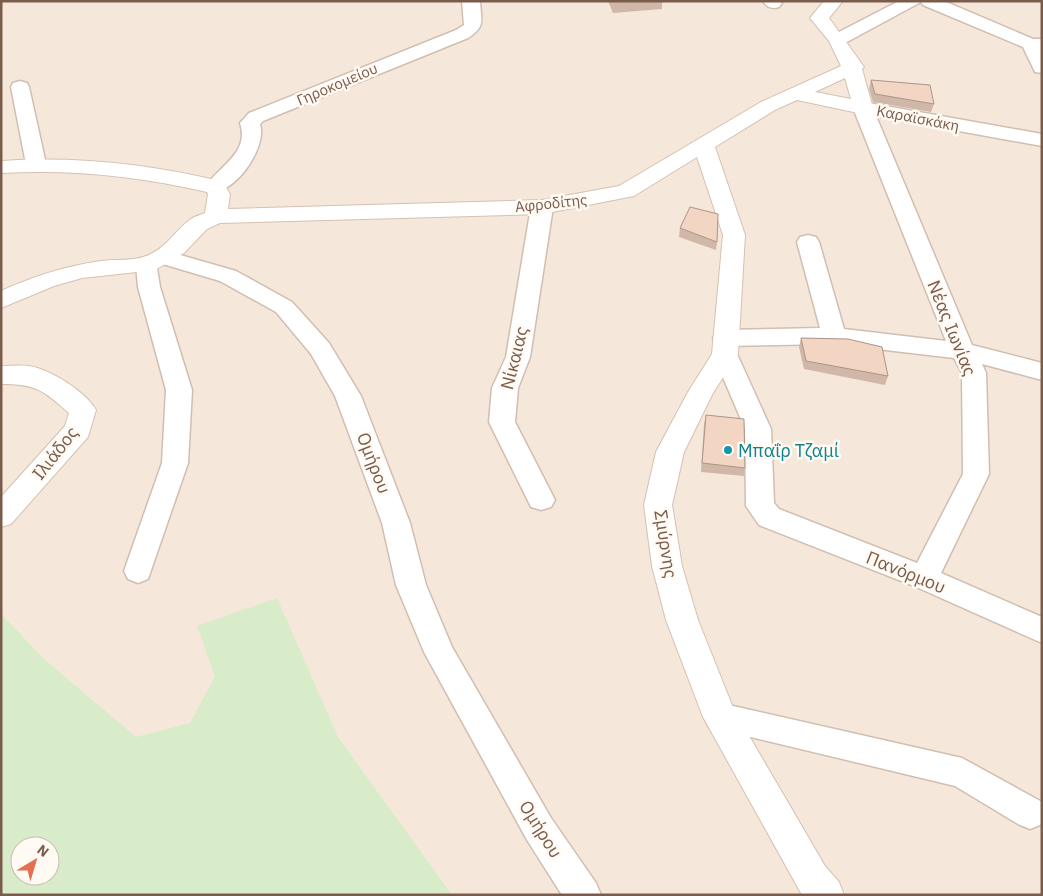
<svg xmlns="http://www.w3.org/2000/svg" width="1043" height="896" font-family="'IBM Plex Sans',sans-serif">
<style>
.residential{fill:#f5e8da;fill-rule:evenodd}
.green{fill:#d8ecc9;fill-rule:evenodd}
.lines{fill:none;stroke-linecap:round;stroke-linejoin:round}
.street-casing{stroke:#d1beb0;stroke-width:3}
.secondary-casing{stroke:#d6c0b0;stroke-width:2}
.street{fill:#fff;fill-rule:evenodd}
.secondary{fill:#fff;fill-rule:evenodd}
.wall{fill:#d1b7a8}
.building{fill:#f3d5c3;stroke:#aa9588}
.culture-dot{fill:#0f9aa8;stroke:#fffaf3;stroke-width:2}
.labels{text-anchor:middle;dominant-baseline:central;stroke-width:5;stroke-linejoin:round;paint-order:stroke}
.far-street-label{font-size:15px;fill:#7a5c4d;stroke:#fffaf3}
.street-label{font-size:18px;fill:#7a5c4d;stroke:#fffaf3}
.culture-label{font-size:18px;fill:#0d838f;stroke:#fffaf3;text-anchor:start}
</style>
<rect width="100%" height="100%" fill="#fdf6ec"/>
<path class="residential" d="M1 1H1042V895H1ZM20 846H50V876H20Z"/>
<path class="green" d="M277 598 338 737 452 895H1V614L43 658 136 737 190 723 215 676 197 626ZM20 846H50V876H20Z"/>
<g class="lines">
<defs>
<path id="street" d="M462 1H480C481 21 486 26 468 38L263 121 260 124C268 147 233 198 208 191L205 187C219 166 250 153 240 123L249 113 456 30 464 25Z
M763 1H780L782 3 779 7C772 9 767 8 763 1Z
M899 1H944L1033 39H1042V73L1035 72 1023 47 923 5 921 2 845 43H833L830 39 833 35Z
M20 81 27 83 29 87 46 164 43 168 36 170 29 168 26 164 11 87 13 83Z
M863 102 1042 134V146L876 116 972 345 1042 363V380L982 364 986 373 989 474 941 573 1042 617V643L914 586 759 525 746 506 745 429 713 354 716 348 725 346 717 344 713 338 717 332 725 330 820 328 797 242 800 237 808 235 816 237 819 242 844 329 946 341 853 108 856 104ZM834 344 954 358 962 373 963 474 917 563 779 509 774 503 771 429 737 354 734 348 726 346Z
M542 201 550 202 553 207 530 357 518 388 515 422 555 500 551 507 541 510 531 507 489 422 492 388 506 357 531 207 534 202Z
M163 250 236 271 292 302 329 343 361 396 410 523 426 585 452 647 551 818 596 883 601 895H562L527 840 424 652 396 585 382 523 335 396 311 354 276 312 220 281 156 262 160 287 192 390 188 463 148 579 138 583 128 579 124 571 162 463 166 390 138 287 136 265 139 260 147 258 154 260 152 257 155 252Z
M720 703 962 758 1042 802V824L1030 829 1018 824 955 786 709 727 704 717 709 707Z"/>
<path id="secondary" d="M824 1H843L829 18 864 67 862 69 873 108 870 112 863 114 797 100 775 110 715 147 745 235 738 354 713 393 684 452 672 505 682 566 698 620 734 710 825 866 839 882 844 895H802L703 717 666 620 652 566 644 505 656 452 688 392 712 354 723 235 697 157 634 196 542 214 220 223 207 229 184 253 155 270 82 278 54 286 1 308V291C34 276 66 266 101 261 114 259 131 261 143 257 165 251 174 231 191 219 195 216 201 215 205 213L208 194 207 192C139 176 71 169 1 173V161C76 156 150 164 223 182L230 194 228 209 542 200 619 186 761 102 841 66 829 41 810 18ZM845 78 851 99 815 92Z
M1 366C10 366 20 365 29 366 50 369 86 392 96 410L88 437 11 524 1 527V497L65 426 69 413C43 390 36 384 1 384Z"/>
</defs>
<use href="#street" class="street-casing"/>
<use href="#secondary" class="secondary-casing"/>
<use href="#street" class="street"/>
<use href="#secondary" class="secondary"/>
</g>
<path class="wall" d="M608 1H662V9L613 13Z
M871 80 934 104 931 112 873 102 869 89Z
M680 228 717 242 716 250 679 237Z
M801 338 888 376 885 385 804 369 799 347Z
M706 415 745 468 744 476 701 472 704 424Z"/>
<path class="building" d="M871 80 930 85 934 104 875 94Z
M690 207 718 214 717 242 680 228Z
M801 338 848 339 882 347 888 376 806 361Z
M706 415 744 419 745 468 702 463Z"/>
<circle class="culture-dot" cx="728" cy="450" r="5"/>
<g class="labels">
<g class="far-street-label">
<text transform="translate(337 84) rotate(-23)">Γηροκομείου</text>
<text transform="translate(918 118) rotate(11)">Καραϊσκάκη</text>
<text transform="translate(551 203) rotate(-6)">Αφροδίτης</text>
</g>
<g class="street-label">
<text transform="translate(952 328) rotate(68)">Νέας Ιωνίας</text>
<text transform="translate(514 358) rotate(-76)">Νίκαιας</text>
<text transform="translate(55 453) rotate(-52)">Ιλιάδος</text>
<text transform="translate(374 463) rotate(69)">Ομήρου</text>
<text transform="translate(666 544) rotate(81)">Σμύρνης</text>
<text transform="translate(906 572) rotate(22)">Πανόρμου</text>
<text transform="translate(541 829) rotate(58)">Ομήρου</text>
</g>
<g class="culture-label">
<text x="738" y="450">Μπαΐρ Τζαμί</text>
</g>
</g>
<rect width="1043" height="896" fill="none" stroke="#7a5c4d" stroke-width="5"/>
<g transform="translate(35 861) rotate(38)"><circle r="24" fill="#fffaf3" stroke="#cabbb1"/>
<path d="M0-4L9 19L0 12L-9 19Z" fill="#e76f51"/>
<text y="-8" font-size="14" font-weight="bold" text-anchor="middle" fill="#7a5c4d">N</text>
</g>
</svg>
